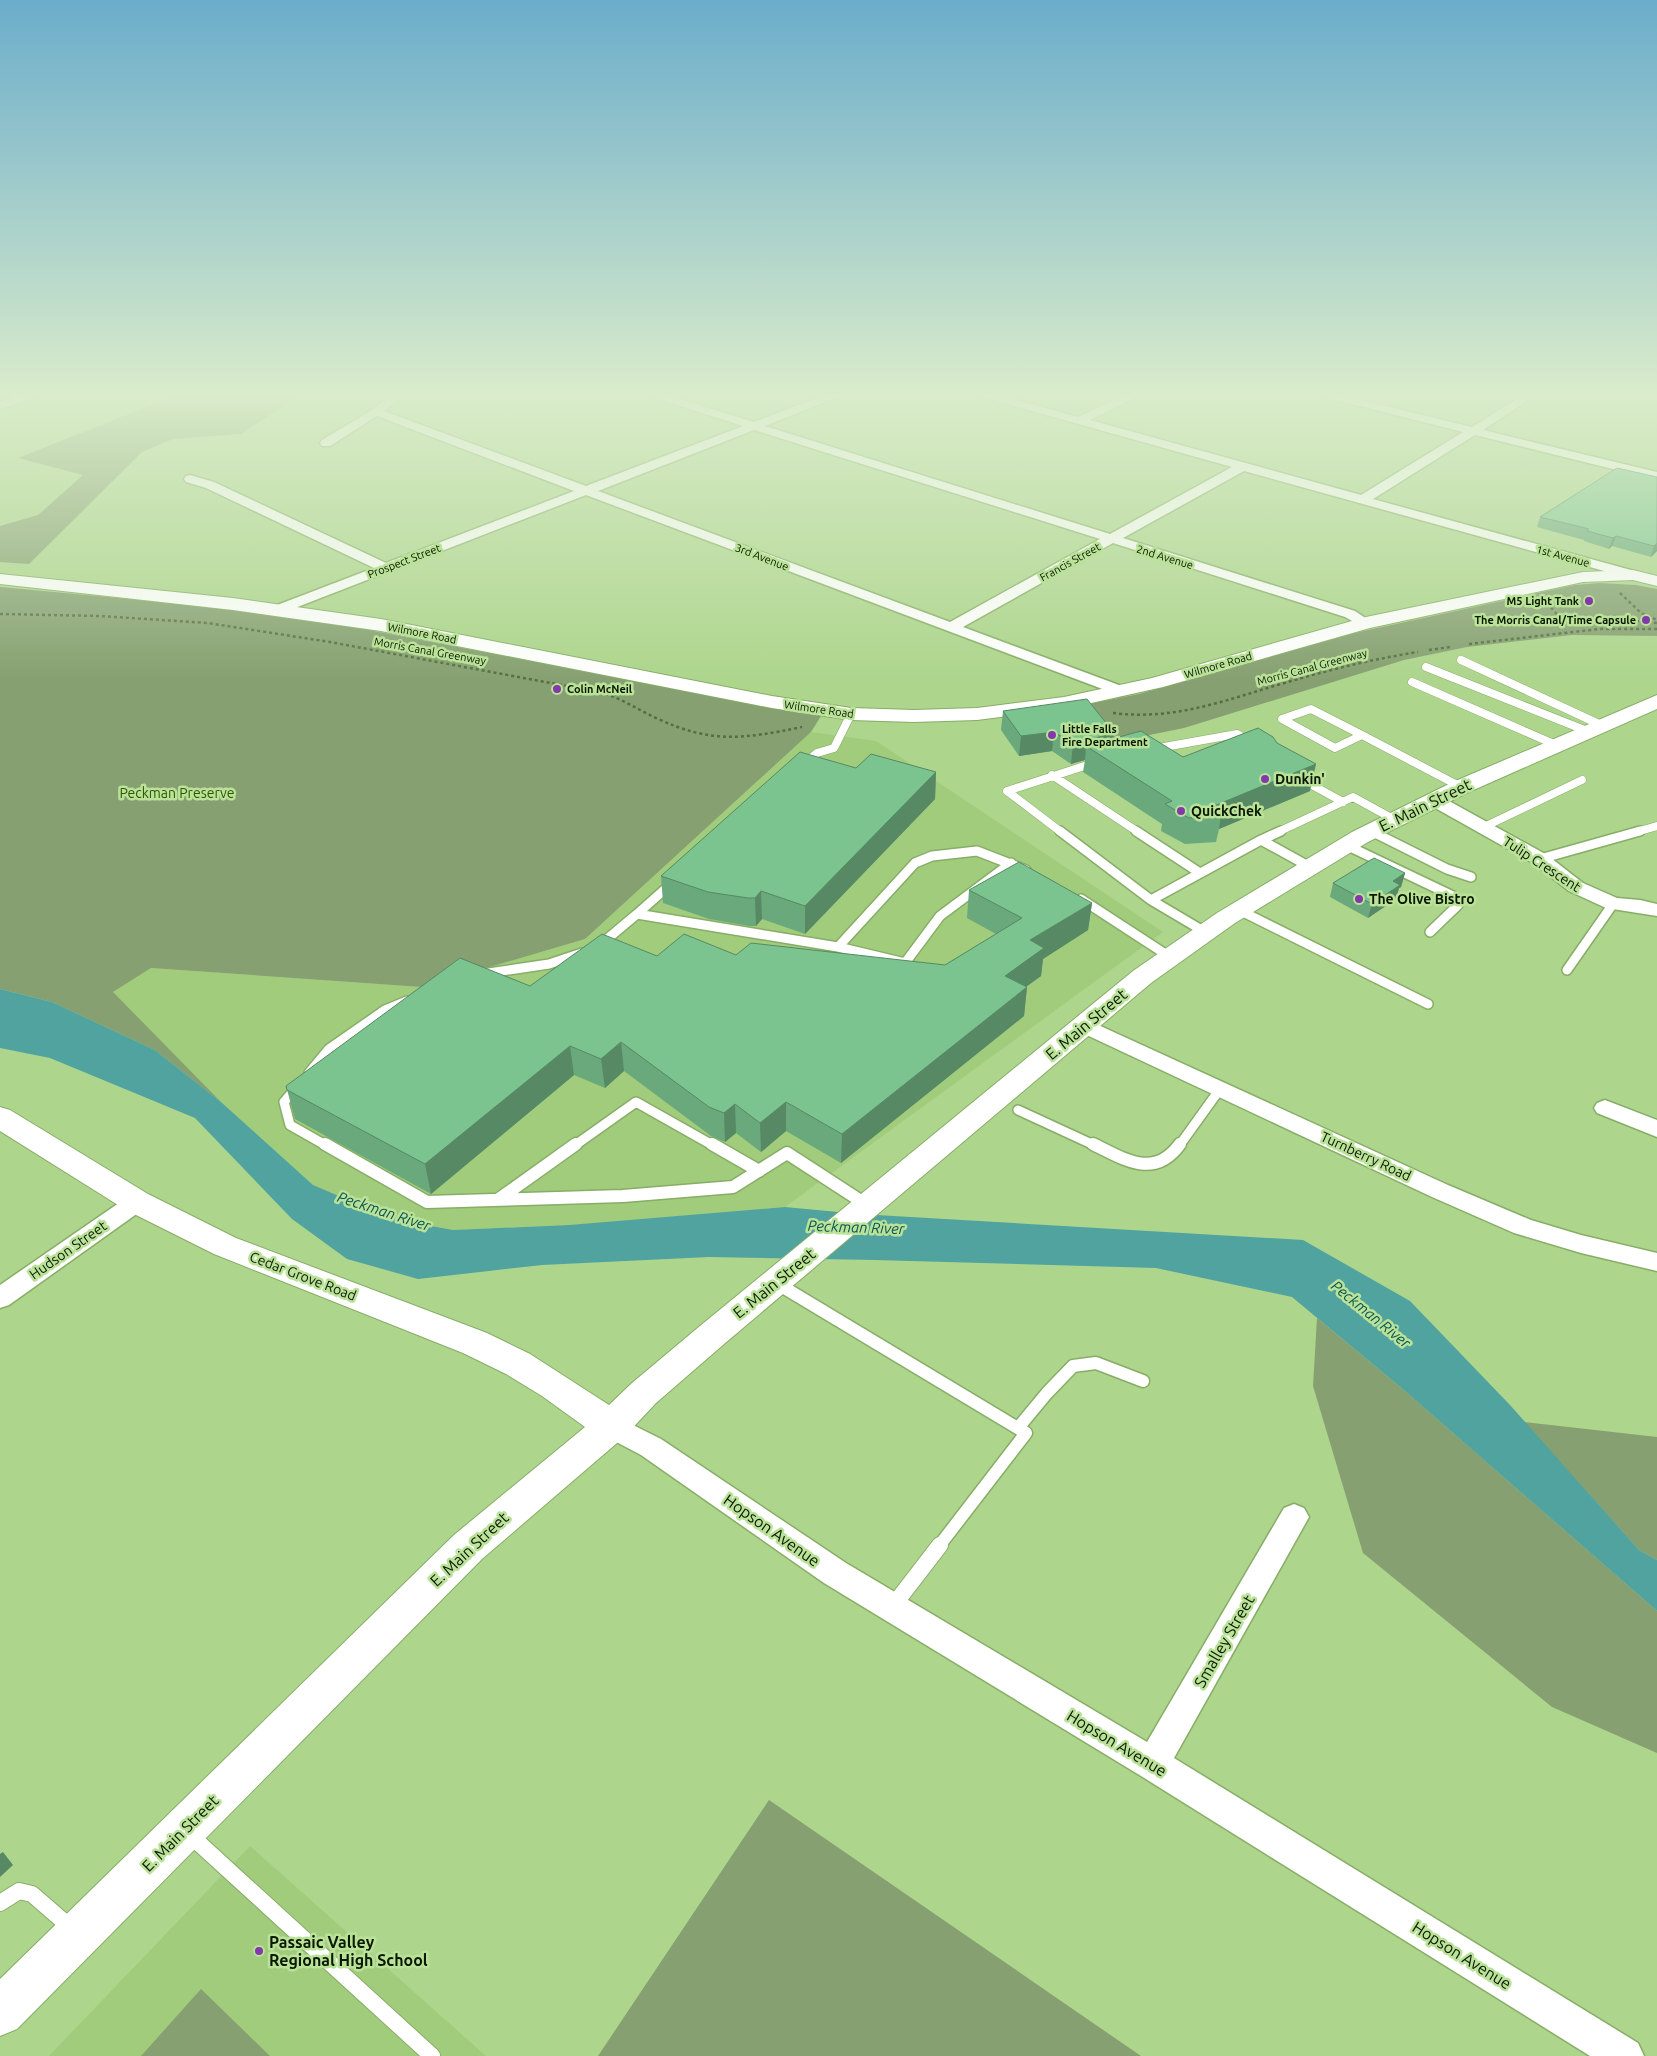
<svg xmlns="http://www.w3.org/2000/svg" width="1657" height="2056" font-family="Ubuntu,sans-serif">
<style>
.built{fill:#a1cc7c}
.green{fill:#86a071}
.water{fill:#51a3a0}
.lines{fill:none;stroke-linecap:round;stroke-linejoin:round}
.lane-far3-casing{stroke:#87ad66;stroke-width:9}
.lane-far2-casing{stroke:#87ad66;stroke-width:12}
.lane-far1-casing{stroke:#87ad66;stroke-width:15}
.lane-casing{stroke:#87ad66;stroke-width:18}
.street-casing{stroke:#87ad66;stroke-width:3}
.secondary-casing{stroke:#87ad66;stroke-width:2}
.path{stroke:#556f40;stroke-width:2.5;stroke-dasharray:3 3;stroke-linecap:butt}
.lane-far3{stroke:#fff;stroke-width:8}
.lane-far2{stroke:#fff;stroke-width:9}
.lane-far1{stroke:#fff;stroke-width:12}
.lane{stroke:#fff;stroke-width:16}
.street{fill:#fff;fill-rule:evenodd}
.secondary{fill:#fff;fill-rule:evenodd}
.wall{fill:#6aa97b}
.shaded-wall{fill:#568964}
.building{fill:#7bc48f;stroke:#568964}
.poi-dot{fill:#8439ab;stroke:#bae299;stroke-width:2}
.labels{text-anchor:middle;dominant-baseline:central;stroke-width:5;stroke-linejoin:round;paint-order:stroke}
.far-street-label{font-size:11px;fill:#0b1900;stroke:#bae299}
.far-poi-label{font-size:11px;font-weight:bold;fill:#0b1900;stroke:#bae299;text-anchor:end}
.poi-label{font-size:14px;font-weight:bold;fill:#0b1900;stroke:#bae299;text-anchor:start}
.park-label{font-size:14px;fill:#325504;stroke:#bae299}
.street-label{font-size:14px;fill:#0b1900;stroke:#bae299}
.water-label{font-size:15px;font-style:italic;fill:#0b5552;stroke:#bae299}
.near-street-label{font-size:16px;fill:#0b1900;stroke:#bae299}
.near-poi-label{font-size:16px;font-weight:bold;fill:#0b1900;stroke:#bae299;text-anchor:start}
</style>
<rect width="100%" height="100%" fill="#add58c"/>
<path class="built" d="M811 732 876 741 1163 932 785 1207 569 1225 453 1230 393 1219 313 1185 221 1102 112 993 151 968 422 987 585 939Z
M250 1846 486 2056H49Z"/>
<path class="green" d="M182 393H303L241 434 173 439 142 452 29 564 0 562V526L38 515 83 475 18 458Z
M1600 583 1636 585 1657 589V636L1572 635 1467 647 1404 660 1184 728 1105 744 1073 707 1139 694 1350 634 1575 585Z
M0 587 216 607 358 628 821 716 811 732 585 939 422 987 151 968 113 992 221 1102 155 1050 52 1002 0 989Z
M1317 1318 1405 1391 1657 1611V1753L1552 1707 1363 1553 1313 1386Z
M1524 1422 1657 1437V1560L1639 1550Z
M769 1800 1141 2056H598Z
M201 1989 270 2056H141Z"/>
<path class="water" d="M0 989 52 1002 155 1050 221 1102 313 1185 393 1219 453 1230 569 1225 785 1207 859 1214 1303 1240 1410 1301 1510 1405 1639 1550 1657 1560V1611L1405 1391 1292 1297 1156 1268 875 1260 709 1257 542 1265 418 1279 347 1259 292 1219 195 1118 50 1058 0 1048Z"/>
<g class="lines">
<defs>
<path id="lane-far3" d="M1461 660 1601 725
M1426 667 1587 731
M1412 682 1556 745
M1311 709 1362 735 1335 748 1282 719Z
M1362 735 1461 787
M1153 749 1237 734 1250 742
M804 764 817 753 834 748 851 714
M1052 775 1138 832
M1301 779 1343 802
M1484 827 1582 780
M1371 831 1373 832
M1061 832 1007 791 1097 762
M1278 832 1353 797 1395 820
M1636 832 1657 826"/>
<path id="lane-far2" d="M1060 831 1151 900
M1136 831 1200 873
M1371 831 1447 869 1471 877
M1261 840 1281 831
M1346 845 1455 897 1458 905 1430 932
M1540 859 1640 831
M672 883 637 914 838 947 915 863 932 856 977 851 1026 870
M1081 899 1170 957
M1239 910 1428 1004
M1205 932 1151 900 1261 840 1310 867
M600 945 637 914
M838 947 905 963 940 916 1011 863
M1567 970 1613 904
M482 974 549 964 582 953
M309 1073 329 1049 385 1010 407 1001
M296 1088 284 1102 290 1125 327 1146
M1018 1110 1096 1146
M574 1146 636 1102 714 1146
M1179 1146 1220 1089"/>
<path id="lane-far1" d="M325 1144 427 1202 623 1196 733 1187 787 1153 867 1205
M712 1144 759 1171
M1093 1144C1124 1159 1154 1180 1180 1144
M499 1199 576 1144
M778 1284 1026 1433 939 1546
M1018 1428 1047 1393 1073 1366 1096 1363 1143 1381"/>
<path id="lane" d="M893 1606 940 1545
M190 1835 432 2056
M0 1903 19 1891 32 1894 70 1927"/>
<path id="street" d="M29 393H45L43 395 0 409V402Z
M393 393H406L384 411 586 486 743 426 646 395 645 393H660L754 422 830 393H844L843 395 765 426 1110 534 1232 467 975 395 974 393H990L1078 417 1129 393H1142L1141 395 1090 420 1361 495 1463 432 1316 395 1315 393H1332L1472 427 1527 393H1539L1483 430 1657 472V480L1475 435 1373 499 1638 572 1640 575 1633 579 1244 471 1123 538 1355 611 1373 623 1371 626H1361L1345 617 1113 543 963 627 1127 688 1129 691 1127 694 1121 696 586 495 282 613H272L270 610 272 607 374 568 206 488 186 482 184 479 186 476 190 475 214 482 386 563 574 491 377 416 330 446H322L320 443 322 440 372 410ZM754 430 1100 539 950 622 598 491Z
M1434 795 1440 796 1547 855 1583 883 1617 898 1640 900 1657 904V916L1606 908 1569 891 1533 863 1428 804 1425 800 1428 796Z
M1083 1018 1448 1185 1531 1220 1581 1235 1657 1253V1271L1581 1253 1514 1233 1432 1197 1076 1030 1072 1025 1076 1020Z
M1605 1100 1657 1120V1137L1597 1113 1594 1108 1597 1103Z
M137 1193 145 1196 149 1202 145 1208 9 1305 0 1308V1285L129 1196Z
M611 1414 661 1439 846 1563 1147 1742 1284 1508 1294 1504 1304 1508 1309 1517 1304 1526 1174 1758 1638 2043 1644 2056H1590L1141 1776 824 1583 641 1455 601 1434 597 1426 601 1418Z"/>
<path id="secondary" d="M1633 570 1657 576V586L1633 580 1583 582 1370 628 1163 687 1064 709 977 720 914 722 851 720 772 708 381 631 233 610 0 584V574L233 598 381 619 772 696 851 708 914 710 977 708 1064 697 1152 678 1366 617 1583 572Z
M1657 695V709L1469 792 1368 842 1235 923 1151 983 724 1344 656 1403 624 1437 482 1559 17 2029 0 2036V1979L454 1535 585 1427 542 1396 506 1374 463 1353 214 1254 126 1210 0 1131V1107L10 1110 148 1194 236 1238 487 1333 530 1354 609 1405 632 1383 700 1326 1133 971 1217 913 1352 832 1453 782Z"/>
</defs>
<use href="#lane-far3" class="lane-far3-casing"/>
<use href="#lane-far2" class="lane-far2-casing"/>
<use href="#lane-far1" class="lane-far1-casing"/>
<use href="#lane" class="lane-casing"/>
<use href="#street" class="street-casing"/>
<use href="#secondary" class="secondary-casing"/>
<path class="path" d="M1620 593 1641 613 1657 620
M1547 603 1561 619
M0 614 100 616 208 623 330 642 599 692C619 697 637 709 656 718 712 744 743 739 802 727
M1534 619H1613L1657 623
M1469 644 1599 629H1657
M1429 650 1450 647
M1113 713C1176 721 1228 699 1288 682 1331 669 1374 659 1418 652"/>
<use href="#lane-far3" class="lane-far3"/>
<use href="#lane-far2" class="lane-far2"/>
<use href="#lane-far1" class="lane-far1"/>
<use href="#lane" class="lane"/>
<use href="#street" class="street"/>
<use href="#secondary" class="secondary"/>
</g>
<path class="wall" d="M705 393H725L716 396Z
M1657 477V551L1651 557 1612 546 1609 549 1584 541V540L1537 527 1540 517Z
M1003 711 1183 757 1277 743 1310 791 1219 829 1216 842 1185 844 1161 831 1162 824 1083 772 1085 760 1071 764 1052 751 1019 756 1001 730Z
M856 768 936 772 935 799 805 934 762 919 756 926H749L709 919 663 903 661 876Z
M1405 873 1401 887 1399 888 1396 899 1368 918 1330 897 1333 883Z
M969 890 1092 903 1088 930 1043 959 1041 976 1026 987H1027L1024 1016 841 1163 786 1131 761 1152 736 1133 725 1142 711 1136 624 1071 605 1088 574 1075 431 1194 295 1119 286 1086 530 986 657 956 736 955 945 965 996 934 967 918Z"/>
<path class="shaded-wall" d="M716 393H725L716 396Z
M1616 536 1612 546 1609 549 1613 538Z
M1657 543V551L1651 557 1654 546Z
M1054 732 1052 751 1019 756 1021 736Z
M1114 733 1112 752 1086 746 1085 760 1071 764 1073 744Z
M1316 764 1310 791 1219 829 1221 815 1209 808Z
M936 772 935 799 805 934V906Z
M1405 873 1401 887 1399 888 1396 899 1368 918 1372 904 1393 881Z
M761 891 762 919 756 926 755 898Z
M1092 903 1088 930 1043 959 1041 976 1002 1004 1005 976 1030 940Z
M1027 987 1024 1016 841 1163 842 1134Z
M621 1042 624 1071 605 1088 601 1059Z
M570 1046 574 1075 431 1194 425 1164Z
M786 1102V1131L761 1152 760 1123Z
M735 1104 736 1133 725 1142 724 1113Z
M3 1852 13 1865 0 1877V1854Z"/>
<path class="building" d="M1617 468 1657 477V543L1654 546 1616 536 1613 538 1587 531 1589 529 1540 517Z
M1087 699 1114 733 1073 744 1054 732 1021 736 1003 711Z
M1258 728 1273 737 1277 743 1316 764 1209 808 1221 815 1189 818 1165 804 1172 801 1086 746 1141 731 1183 757Z
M800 752 856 768 871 754 936 772 805 906 761 891 755 898H748L708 892 661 876Z
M1374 858 1405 873 1393 881 1400 885 1372 904 1333 883Z
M1019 862 1092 903 1030 940 1044 948 1005 976 1027 987 842 1134 786 1102 760 1123 735 1104 724 1113 709 1107 621 1042 601 1059 570 1046 425 1164 287 1090 286 1086 460 958 530 986 602 934 657 956 684 934 736 955 751 943 945 965 1022 918 969 890Z"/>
<linearGradient id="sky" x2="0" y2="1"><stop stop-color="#6badcb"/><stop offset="0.58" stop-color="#daeccb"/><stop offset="1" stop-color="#daeccb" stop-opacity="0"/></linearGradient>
<rect width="1657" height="681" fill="url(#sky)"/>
<g class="poi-dot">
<circle cx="1589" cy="601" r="5"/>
<circle cx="1646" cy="620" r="5"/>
<circle cx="557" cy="689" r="5"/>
<circle cx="1052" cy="735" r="5"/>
<circle cx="1265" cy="779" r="5"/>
<circle cx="1181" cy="811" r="5"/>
<circle cx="1359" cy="899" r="5"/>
<circle cx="259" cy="1951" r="5"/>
</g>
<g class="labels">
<g class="far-street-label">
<text transform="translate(1563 556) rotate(15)">1st Avenue</text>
<text transform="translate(762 557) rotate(21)">3rd Avenue</text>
<text transform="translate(1165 557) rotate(17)">2nd Avenue</text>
<text transform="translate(404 561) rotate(-21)">Prospect Street</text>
<text transform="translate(1070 562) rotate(-29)">Francis Street</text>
<text transform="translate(422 633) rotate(11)">Wilmore Road</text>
<text transform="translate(430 651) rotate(10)">Morris Canal Greenway</text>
<text transform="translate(1218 665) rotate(-16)">Wilmore Road</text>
<text transform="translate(1312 667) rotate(-15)">Morris Canal Greenway</text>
<text transform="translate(819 709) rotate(8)">Wilmore Road</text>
</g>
<g class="far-poi-label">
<text x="1579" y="601">M5 Light Tank</text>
<text x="1636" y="620">The Morris Canal/Time Capsule</text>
<text x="567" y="689" text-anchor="start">Colin McNeil</text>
<text x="1062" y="729" text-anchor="start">Little Falls<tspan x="1062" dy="13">Fire Department</tspan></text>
</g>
<g class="poi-label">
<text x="1275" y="779">Dunkin'</text>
<text x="1191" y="811">QuickChek</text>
<text x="1369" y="899">The Olive Bistro</text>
</g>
<g class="park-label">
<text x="177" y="793">Peckman Preserve</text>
</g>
<g class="street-label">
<text transform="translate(1542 864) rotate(33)">Tulip Crescent</text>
<text transform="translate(1366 1156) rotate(25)">Turnberry Road</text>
<text transform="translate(68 1250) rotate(-35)">Hudson Street</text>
<text transform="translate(303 1276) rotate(21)">Cedar Grove Road</text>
</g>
<g class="water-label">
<text transform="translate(384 1211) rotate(18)">Peckman River</text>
<text transform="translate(856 1227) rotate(2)">Peckman River</text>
<text transform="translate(1371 1314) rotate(39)">Peckman River</text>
</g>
<g class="near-street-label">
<text transform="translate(1425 805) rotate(-26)">E. Main Street</text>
<text transform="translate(1086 1024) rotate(-40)">E. Main Street</text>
<text transform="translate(774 1283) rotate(-39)">E. Main Street</text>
<text transform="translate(772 1530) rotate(35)">Hopson Avenue</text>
<text transform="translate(469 1549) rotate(-43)">E. Main Street</text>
<text transform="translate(1224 1641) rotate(-60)">Smalley Street</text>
<text transform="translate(1117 1743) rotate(31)">Hopson Avenue</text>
<text transform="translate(180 1833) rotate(-45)">E. Main Street</text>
<text transform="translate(1462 1955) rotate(32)">Hopson Avenue</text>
</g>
<g class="near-poi-label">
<text x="269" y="1942">Passaic Valley<tspan x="269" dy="18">Regional High School</tspan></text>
</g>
</g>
</svg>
